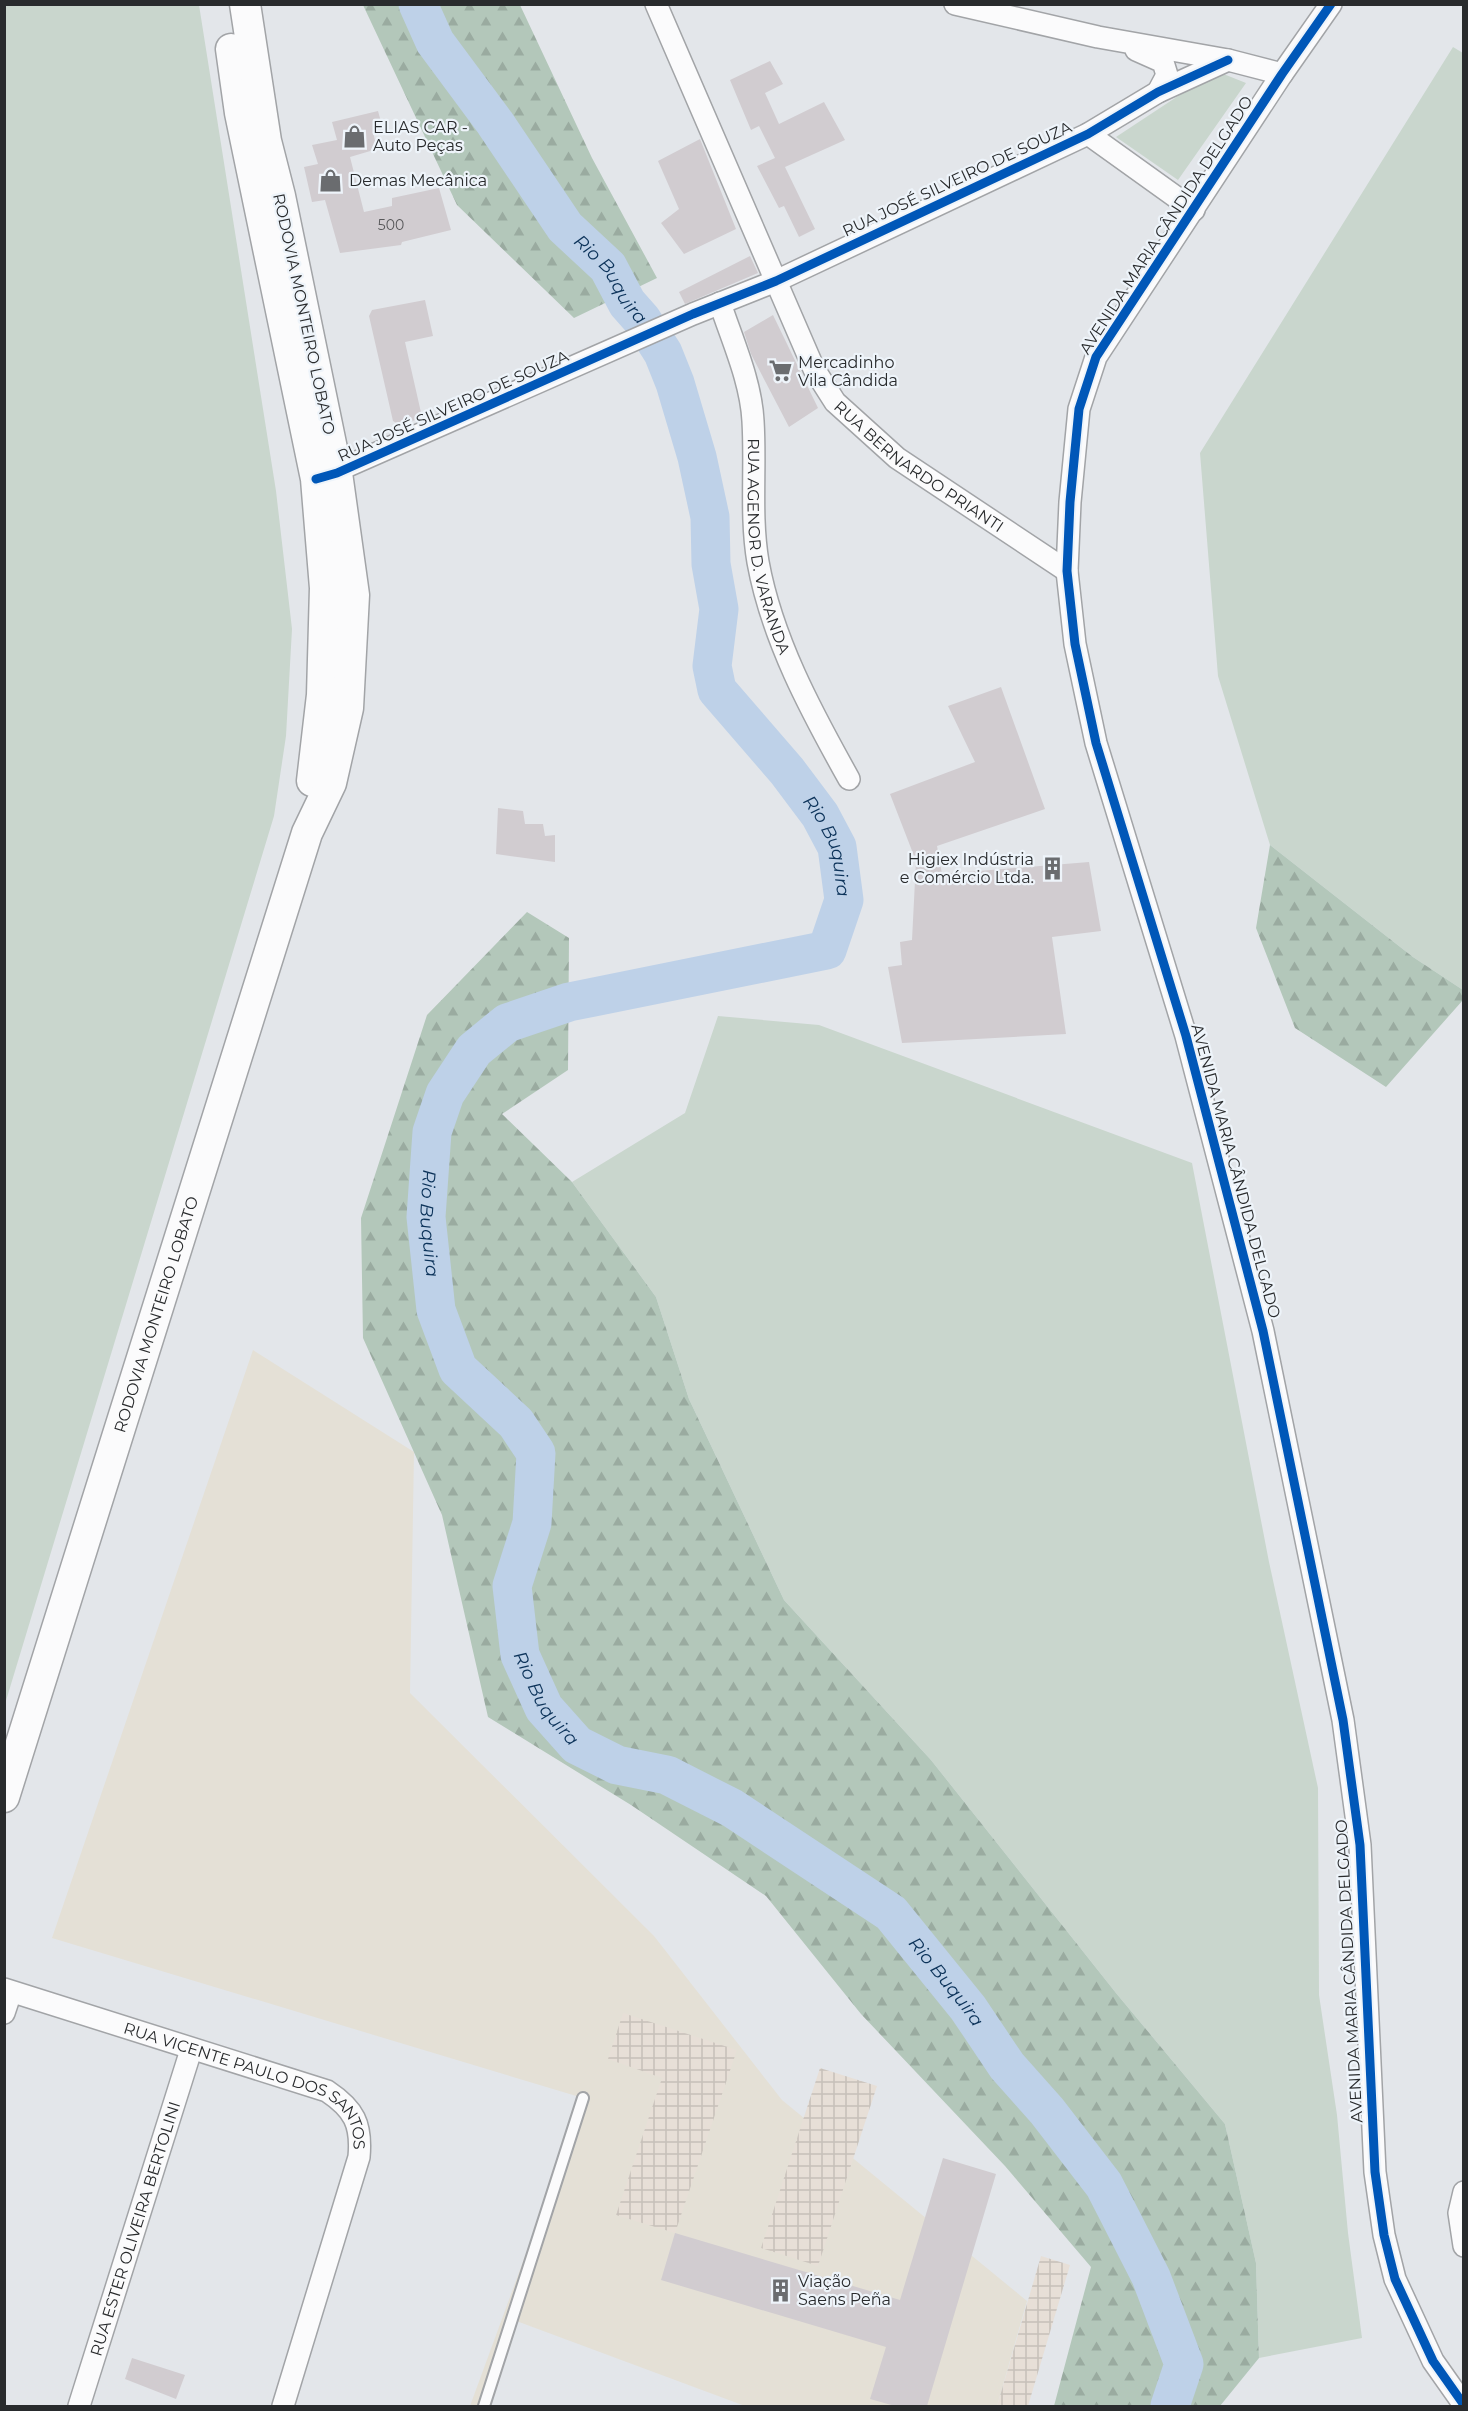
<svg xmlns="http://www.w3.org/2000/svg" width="1468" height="2411" font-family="Montserrat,sans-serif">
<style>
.commercial{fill:#e4e0d6}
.industrial{fill:url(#industrial-grid)}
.grass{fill:#c9d6cd}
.forest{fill:url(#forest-firs)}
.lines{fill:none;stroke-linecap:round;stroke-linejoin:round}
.river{stroke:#bed1e8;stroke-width:39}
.building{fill:#d1ccd0}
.lane-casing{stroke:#a2a4a7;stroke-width:14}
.street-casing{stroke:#a2a4a7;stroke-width:24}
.secondary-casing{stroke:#a2a4a7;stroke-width:33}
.lane{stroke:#fbfbfc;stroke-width:10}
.street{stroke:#fbfbfc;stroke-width:21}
.secondary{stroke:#fbfbfc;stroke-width:30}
.cycleway-casing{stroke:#eef4fa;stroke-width:13}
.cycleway{stroke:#0057b8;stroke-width:9}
.labels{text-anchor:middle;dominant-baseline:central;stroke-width:4.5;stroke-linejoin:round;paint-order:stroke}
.number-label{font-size:14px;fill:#575759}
.poi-label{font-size:16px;fill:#292b2d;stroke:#eef4fa;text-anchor:start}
.street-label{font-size:16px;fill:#292b2d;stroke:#eef4fa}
.water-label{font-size:18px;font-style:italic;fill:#0b3259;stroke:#eef4fa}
</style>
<defs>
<pattern id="industrial-grid" width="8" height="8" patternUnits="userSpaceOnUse" patternTransform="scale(1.5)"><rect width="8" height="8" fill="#e7dfd7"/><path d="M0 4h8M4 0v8" fill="none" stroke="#c6c0b9"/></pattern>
<pattern id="forest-firs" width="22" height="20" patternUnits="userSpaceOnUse" patternTransform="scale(1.5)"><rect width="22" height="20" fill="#b3c7ba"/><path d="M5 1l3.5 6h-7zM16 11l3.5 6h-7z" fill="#9aaba0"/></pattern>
</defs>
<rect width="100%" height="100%" fill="#e3e6ea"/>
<path class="commercial" d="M253 1350 414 1452 410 1693 654 1936 782 2100 1027 2301 997 2406H745L511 2319 484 2406H470L583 2098 52 1938Z"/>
<path class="industrial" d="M623 2013 737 2050 675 2233 616 2215 662 2078 608 2059Z
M820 2068 877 2086 818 2266 761 2248Z
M1041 2256 1070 2265 1028 2406H997Z"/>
<path class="grass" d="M5 4 199 5 276 491 292 629 286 736 274 816 5 1704Z
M1453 47 1463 53V990L1413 957 1270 845 1218 676 1200 453Z
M1216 71 1246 83 1178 180 1116 137Z
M718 1016 819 1025 1192 1163 1269 1562 1318 1788 1319 1995 1337 2115 1348 2233 1362 2338 1259 2358 1256 2263 1225 2124 1116 1993 931 1760 784 1600 689 1399 656 1297 572 1182 685 1113Z"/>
<path class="forest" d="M363 5H520L592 158 657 278 574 318 457 205Z
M1270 845 1413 957 1463 990V1000L1386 1087 1295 1028 1256 928Z
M527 912 569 938 568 1070 502 1114 572 1182 656 1297 689 1399 784 1600 931 1760 1116 1993 1225 2124 1256 2263 1259 2358 1220 2406H1054L1091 2267 1005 2166 861 2014 766 1896 631 1805 488 1717 442 1515 363 1338 361 1218 427 1015Z"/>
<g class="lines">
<path class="river" id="s1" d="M418 4 435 42 495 123 565 227 608 267 627 303 642 320 663 353 675 383 697 457 710 517 711 564 719 609 712 666 717 690 787 771 820 815 837 847 844 900 827 950 569 1002 507 1023 474 1050 445 1094 432 1132 426 1217 436 1310 458 1369 516 1423 536 1453 532 1523 512 1586 520 1655 544 1708 577 1745 617 1765 667 1775 732 1808 891 1913 968 2008 1007 2066 1047 2111 1104 2185 1151 2277 1184 2364 1170 2406"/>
</g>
<path class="building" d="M770 61 783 84 765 93 779 124 824 102 845 140 785 167 815 229 799 237 784 206 779 208 757 166 775 158 759 126 751 130 730 80Z
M378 111 383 129 373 132 377 149 350 157 364 212 392 206V198L439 188 451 230 402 242 401 245 340 253 325 200 312 202 304 167 318 164 312 145 337 140 332 122Z
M700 139 736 229 684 254 661 223 679 209 658 161Z
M750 256 758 273 685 304 679 292Z
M425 300 433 336 405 342 422 417 401 426 393 421 369 316 372 310Z
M773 315 818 408 789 427 751 354 744 332Z
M1001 687 1045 809 937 846 942 874 1089 862 1101 931 1052 937 1066 1034 902 1043 888 967 902 965 900 942 912 940 916 861 890 794 975 762 948 706Z
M498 808 523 811 525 824H543L545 836 555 835V862L496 854Z
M943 2158 996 2174 927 2406H895L870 2399 886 2347 661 2280 675 2233 900 2300Z
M132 2358 185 2375 176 2399 125 2379Z"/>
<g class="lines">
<defs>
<path id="lane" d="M484 2406 583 2098"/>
<g id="street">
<path id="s2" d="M656 4 814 369 835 402 897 458 1067 571"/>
<path d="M955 4 1098 37 1228 60 1282 74"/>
<path d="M1331 4 1282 74 1096 357 1079 409 1070 502 1067 571 1075 644 1096 743 1186 1036 1263 1331 1343 1720 1360 1845 1375 2172 1384 2235 1395 2279 1433 2361 1464 2405"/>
<path d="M1136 50 1163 62 1167 75 1158 92"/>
<path d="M1088 134 1194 210"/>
<path id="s3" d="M720 303C732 340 751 381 753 421 756 468 750 515 758 562 772 639 811 711 849 779"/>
<path d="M325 476 693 314 776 281 1088 134 1158 92 1228 60"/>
<path id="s4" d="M4 1989 327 2091C354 2109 362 2124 359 2157L283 2406"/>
<path d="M4 2013 11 1992"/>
<path d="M1464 2192 1459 2213 1464 2246"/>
<path id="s5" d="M79 2406 191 2050"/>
</g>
<g id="secondary">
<path d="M231 49 240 113 316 479 325 588 322 695 312 781"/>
<path id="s6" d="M4 1797 307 833 331 783 348 708 354 595 337 473 280 196 266 141 245 4"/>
</g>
</defs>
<use href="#lane" class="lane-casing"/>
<use href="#street" class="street-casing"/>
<use href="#secondary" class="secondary-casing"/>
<use href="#lane" class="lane"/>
<use href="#street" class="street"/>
<use href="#secondary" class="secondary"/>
<defs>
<path id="cycleway" d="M1331 4 1282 74 1096 357 1079 409 1070 502 1067 571 1075 644 1096 743 1186 1036 1263 1331 1343 1720 1360 1845 1375 2172 1384 2235 1395 2279 1433 2361 1464 2405
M316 479 337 473 693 314 776 281 1088 134 1158 92 1228 60"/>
</defs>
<use href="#cycleway" class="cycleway-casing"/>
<use href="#cycleway" class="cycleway"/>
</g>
<defs>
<symbol id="shop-bare" viewBox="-9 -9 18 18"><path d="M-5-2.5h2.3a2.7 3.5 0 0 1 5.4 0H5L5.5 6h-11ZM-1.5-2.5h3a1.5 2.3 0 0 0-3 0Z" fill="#6a6c6f" stroke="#eef4fa" stroke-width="2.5" paint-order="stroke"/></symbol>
<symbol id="supermarket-bare" viewBox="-9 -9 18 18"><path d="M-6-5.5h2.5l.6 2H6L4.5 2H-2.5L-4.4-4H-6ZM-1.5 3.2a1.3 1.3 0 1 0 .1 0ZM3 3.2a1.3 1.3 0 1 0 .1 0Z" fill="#6a6c6f" stroke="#eef4fa" stroke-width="2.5" paint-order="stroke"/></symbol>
<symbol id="building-bare" viewBox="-9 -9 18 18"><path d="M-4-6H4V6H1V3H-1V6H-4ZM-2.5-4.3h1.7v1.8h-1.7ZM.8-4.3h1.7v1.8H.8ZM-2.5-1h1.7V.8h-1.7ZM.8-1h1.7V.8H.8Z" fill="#6a6c6f" stroke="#eef4fa" stroke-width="2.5" paint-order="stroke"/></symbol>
</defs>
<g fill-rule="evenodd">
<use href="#shop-bare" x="338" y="120" width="33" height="33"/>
<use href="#shop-bare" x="314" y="164" width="33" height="33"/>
<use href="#supermarket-bare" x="764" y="354" width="33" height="33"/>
<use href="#building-bare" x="1036" y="852" width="33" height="33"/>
<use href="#building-bare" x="764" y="2274" width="33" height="33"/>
</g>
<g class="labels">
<g class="number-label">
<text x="391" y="225">500</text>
</g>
<g class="poi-label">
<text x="373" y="127">ELIAS CAR -<tspan x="373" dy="18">Auto Peças</tspan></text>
<text x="349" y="180">Demas Mecânica</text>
<text x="798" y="362">Mercadinho<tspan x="798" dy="18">Vila Cândida</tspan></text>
<text x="1034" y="859" text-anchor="end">Higiex Indústria<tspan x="1034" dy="18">e Comércio Ltda.</tspan></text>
<text x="798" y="2281">Viação<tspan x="798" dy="18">Saens Peña</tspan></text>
</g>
<g class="street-label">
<text transform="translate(957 179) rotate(-25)">RUA JOSÉ SILVEIRO DE SOUZA</text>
<text transform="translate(1166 225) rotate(-57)">AVENIDA MARIA CÂNDIDA DELGADO</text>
<text transform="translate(304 314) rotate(78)">RODOVIA MONTEIRO LOBATO</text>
<text transform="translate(453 406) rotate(-24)">RUA JOSÉ SILVEIRO DE SOUZA</text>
<text stroke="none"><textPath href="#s2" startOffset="543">RUA BERNARDO PRIANTI</textPath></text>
<text stroke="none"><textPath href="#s3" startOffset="250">RUA AGENOR D. VARANDA</textPath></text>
<text transform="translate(1236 1171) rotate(75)">AVENIDA MARIA CÂNDIDA DELGADO</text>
<text stroke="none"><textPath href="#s6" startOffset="506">RODOVIA MONTEIRO LOBATO</textPath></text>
<text transform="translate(1349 1971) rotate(-93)">AVENIDA MARIA CÂNDIDA DELGADO</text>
<text stroke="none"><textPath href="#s4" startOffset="268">RUA VICENTE PAULO DOS SANTOS</textPath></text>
<text stroke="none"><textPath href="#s5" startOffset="186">RUA ESTER OLIVEIRA BERTOLINI</textPath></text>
</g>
<g class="water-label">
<text stroke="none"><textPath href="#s1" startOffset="338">Rio Buquira</textPath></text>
<text stroke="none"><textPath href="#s1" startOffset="969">Rio Buquira</textPath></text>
<text stroke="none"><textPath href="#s1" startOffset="1635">Rio Buquira</textPath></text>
<text stroke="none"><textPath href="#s1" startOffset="2157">Rio Buquira</textPath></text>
<text stroke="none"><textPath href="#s1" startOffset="2661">Rio Buquira</textPath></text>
</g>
</g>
<rect width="1468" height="2411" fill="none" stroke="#292b2d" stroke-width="12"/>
</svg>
